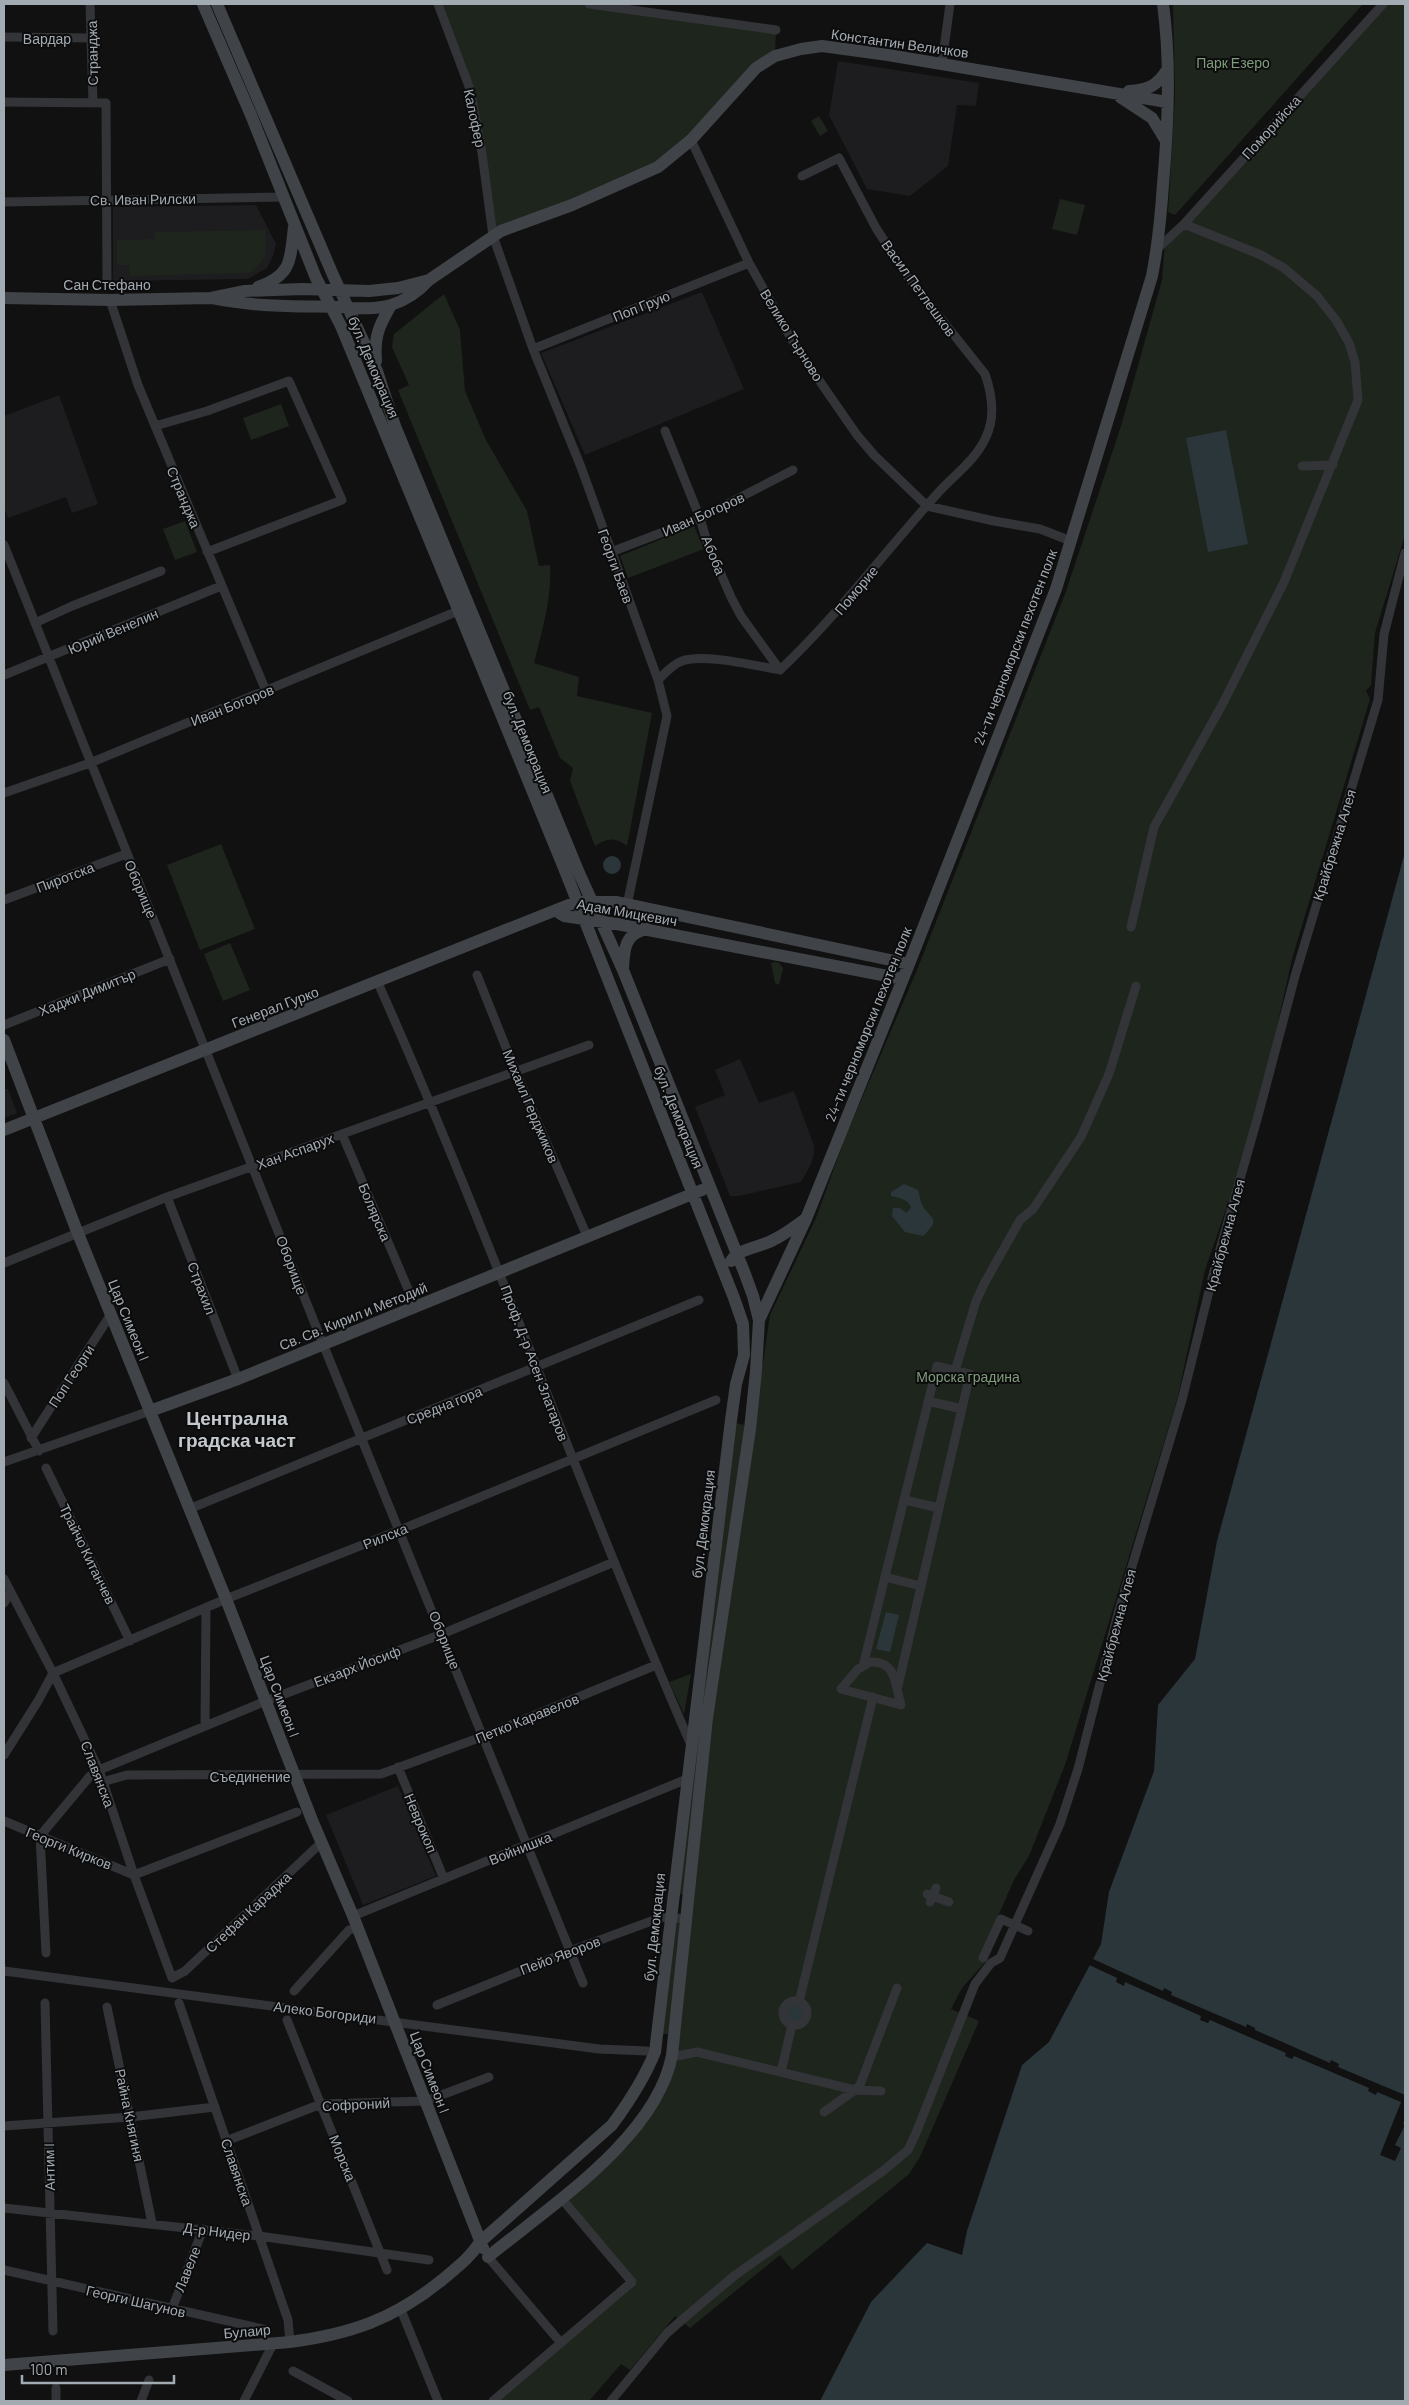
<svg xmlns="http://www.w3.org/2000/svg" width="1409" height="2405" font-family="Barlow,sans-serif">
<style>
.built{fill:#1d1d1f}
.green{fill:#1e251d}
.water{fill:#2b363a}
.pier{fill:#111112}
.lines{fill:none;stroke-linecap:round;stroke-linejoin:round}
.street{stroke:#323437;stroke-width:9}
.secondary{stroke:#404347;stroke-width:12}
.labels{text-anchor:middle;dominant-baseline:central;stroke-width:4;stroke-linejoin:round;paint-order:stroke}
.street-label{font-size:14px;fill:#a3abb2;stroke:#0c0c0d}
.park-label{font-size:14px;fill:#7f9c7b;stroke:#0c0c0d}
.district-label{font-size:19px;font-weight:bold;fill:#c4c9ce;stroke:#0c0c0d}
</style>
<rect width="100%" height="100%" fill="#111112"/>
<path class="built" d="M838 61 979 83 976 106 957 105 948 166 910 196 867 189 829 115Z
M256 205 276 244 273 256 267 268 248 279 113 281V207Z
M702 292 744 389 585 455 541 353Z
M59 395 98 504 72 513 66 497 8 518 4 507V416Z
M740 1059 759 1103 794 1091 814 1146V1153L811 1164 801 1182 739 1196H730L695 1107 725 1095 715 1070Z
M4 1079 5 1089H8L17 1113 4 1118Z
M398 1786 436 1876 363 1905 326 1815Z"/>
<path class="green" d="M438 4H589L776 30 775 56 676 155 493 236 477 126Z
M1173 4H1363L1175 215 1168 212 1175 98Z
M1386 4H1405V535L1375 633 1371 685 1366 691 1370 699 1292 959 1255 1125 1205 1270 1177 1400 1065 1765 1029 1856 1014 1880 980 1957 986 1961 962 1988 951 2009 979 2021 920 2157 909 2174 792 2270 780 2255 690 2328 675 2316 630 2370 621 2364 589 2401H500L637 2282 567 2200 630 2144 665 2094 678 2051 710 1722 770 1315 816 1218 845 1138 917 970 1065 594 1121 426 1162 280 1165 241Z
M819 116 828 131 820 136 811 121Z
M1060 199 1085 205 1077 235 1052 229Z
M265 230C267 253 268 258 250 273L130 276 129 265H117V240L155 239V232Z
M444 294 460 330 465 391 486 440 527 511 539 566 550 565C552 599 542 630 534 663L579 677 577 696 652 713 627 846C615 837 607 838 595 846L570 781 573 768 560 758 539 707 530 710 398 390 409 385 392 347 394 334Z
M281 404 289 426 251 440 243 418Z
M185 521 197 552 175 560 163 529Z
M694 526 704 549 628 578 620 556Z
M221 844 255 929 200 950 167 865Z
M230 943 250 990 223 1001 204 954Z
M774 962 779 963 783 968 779 985 775 983 771 963Z
M735 1423 745 1425 685 1895 675 1893Z
M691 1674 684 1714 669 1682Z
M672 1923H682L668 2034H661Z"/>
<path class="water" d="M1226 430 1248 544 1208 552 1186 438Z
M1405 852V2401H820L871 2302 927 2243 962 2255 967 2231 1022 2065 1049 2042 1101 1944 1109 1892 1154 1771 1158 1705 1195 1659 1217 1541Z
M603 865a9 9 0 1 1 18 0a9 9 0 1 1-18 0Z
M904 1184 918 1190C919 1194 920 1198 921 1202 926 1218 945 1216 923 1236L905 1232 892 1216 893 1208H900L906 1213 911 1208C909 1199 899 1198 891 1196V1192Z
M886 1612 899 1615 890 1652 876 1649Z
M787 2013a8 8 0 1 1 16 0a8 8 0 1 1-16 0Z"/>
<path class="pier" d="M1091 1958 1163 1991 1164 1988 1172 1992 1171 1995 1246 2027 1247 2024 1255 2028V2030L1330 2063 1331 2060 1339 2064 1338 2067 1405 2095V2119L1403 2124 1405 2125 1395 2145 1401 2148 1395 2161 1380 2155 1401 2102 1377 2092 1376 2095 1368 2091 1369 2088 1294 2056 1292 2059 1285 2056 1286 2053 1210 2020 1208 2023 1200 2020 1201 2016 1125 1982 1124 1986 1116 1982 1117 1978 1087 1964Z"/>
<g class="lines">
<path class="street" d="M90 4 93 103
M438 4 470 89 482 153 493 236 533 349 581 467 658 680 667 716 627 905
M589 4 776 30
M4 37 91 38
M942 63 950 4
M4 102 106 103 107 279
M691 140 749 263 796 347 857 435 874 455 927 506 994 521 1040 529 1071 541
M4 202 283 197
M1157 249 1184 224 1383 4
M110 300 138 385 266 691
M533 349 749 263
M155 426 207 411 289 381 342 500 207 552
M665 431 700 518 707 542 731 597 741 616 780 670
M1302 466 1333 465
M4 545 323 1344 583 1983
M611 552 700 518 793 470
M35 623 72 606 161 571
M780 670C837 616 884 553 937 494 953 476 976 460 986 437 995 418 992 394 985 374L907 276 876 228 839 158 802 176
M4 675 221 586
M658 680C665 673 673 664 682 661 704 653 756 666 780 670
M4 793 90 763 458 611
M4 900 126 854
M1131 927 1154 827 1222 705 1284 582 1358 400 1355 362 1349 343 1336 320 1317 296 1284 268 1261 255 1184 224
M477 975 515 1070 587 1236
M378 983C490 1234 581 1493 691 1745
M4 1025 170 959
M342 1134 408 1289
M167 1197 238 1379
M4 1263 167 1197 589 1045
M955 1371 976 1301 985 1282 1020 1220 1033 1209 1081 1137 1109 1074 1136 986
M4 1383 39 1451
M928 1401 962 1409
M31 1438 111 1314
M4 1462 150 1411
M46 1468 130 1641
M905 1500 939 1508
M189 1509 699 1300
M885 1577 921 1586
M4 1579 53 1673 99 1770 134 1875 172 1978 185 1971 322 1842
M4 1603 10 1593
M870 1662C897 1660 895 1686 901 1705L841 1689 858 1669Z
M863 1666 937 1366 970 1374 898 1686
M53 1673 226 1599 400 1530 716 1400
M205 1725 206 1608
M4 1755 38 1701 53 1673
M398 1767 444 1879
M102 1782 127 1775 381 1774 484 1736 656 1665
M4 1821 134 1875 297 1812
M927 1894 949 1902
M930 1902 936 1888
M353 1916 687 1779
M46 1953 40 1836 90 1776 99 1770 266 1701 442 1634 614 1562
M983 1958 1001 1919 1028 1931
M4 1971 599 2049 647 2051
M294 1991 349 1930 357 1928
M783 2013a12 12 0 1 1 24 0a12 12 0 1 1-24 0Z
M799 2002 873 1697
M45 2003 53 2331
M179 2003 288 2320 290 2342
M437 2005 570 1951 657 1919 665 1917 685 1919
M107 2007 152 2223
M287 2020 387 2270
M677 2056 697 2052 855 2090 860 2085 897 1988
M781 2072 792 2025
M824 2112 855 2090 881 2091
M4 2126 130 2117 215 2107
M226 2141 321 2104 426 2101 489 2077
M4 2208 259 2236 429 2260
M488 2257 561 2343
M4 2270 267 2330
M172 2309 203 2229
M401 2310 438 2401
M293 2371 348 2401
M56 2388V2401
M141 2401 149 2380
M244 2401 273 2344
M493 2401 632 2282 561 2198
M611 2401 667 2333 683 2319 734 2276 883 2171 908 2150 916 2133 975 1984 991 1963 1000 1958 1060 1824 1078 1769 1118 1613 1182 1400 1216 1263 1258 1116 1295 976 1378 700 1384 634 1405 553"/>
<path class="secondary" d="M217 4 333 275 377 371 395 426 579 873 623 970 745 1274 753 1296 759 1320 756 1371 750 1429 707 1718 672 2055C657 2137 550 2206 488 2257
M1129 91C1148 90 1157 86 1167 70
M1120 97 1152 118 1166 141
M258 287C293 275 290 259 294 227
M4 298 110 300 211 298 245 291 302 289 369 291 398 288 429 280
M211 298C254 307 293 306 338 307 355 308 374 310 391 305 407 300 419 291 429 280L501 231 572 205 658 167 691 140 756 68 775 56 801 49 822 46 888 55 1167 102
M376 361C374 336 379 326 391 305
M556 911 564 916 617 924 903 979
M623 968C624 949 625 933 647 929
M4 1040 75 1226 226 1599 312 1820 353 1916 483 2248
M4 1130 576 902H617L909 964
M731 1261C741 1247 759 1248 773 1240 784 1235 794 1227 804 1220
M759 1320 806 1219 909 964 1056 589 1152 276C1158 245 1161 215 1163 184 1168 125 1171 63 1163 4
M150 1411 238 1379 702 1190
M4 2365 290 2342C351 2334 394 2319 442 2280 456 2268 470 2258 480 2242L612 2125C629 2102 644 2079 655 2052L731 1420 736 1384 744 1355 743 1324 734 1298 564 868 453 597 341 326 316 278 251 115 203 4"/>
</g>
<g class="labels">
<g class="street-label">
<text x="47" y="38">Вардар</text>
<text transform="translate(900 43) rotate(8)">Константин Величков</text>
<text transform="translate(92 53) rotate(-91)">Странджа</text>
<text transform="translate(475 118) rotate(78)">Калофер</text>
<text transform="translate(1271 127) rotate(-48)">Поморийска</text>
<text transform="translate(143 199) rotate(-1)">Св. Иван Рилски</text>
<text x="107" y="284">Сан Стефано</text>
<text transform="translate(919 288) rotate(54)">Васил Петлешков</text>
<text transform="translate(641 306) rotate(-22)">Поп Грую</text>
<text transform="translate(792 335) rotate(58)">Велико Търново</text>
<text transform="translate(374 367) rotate(67)">бул. Демокрация</text>
<text transform="translate(184 497) rotate(67)">Странджа</text>
<text transform="translate(703 514) rotate(-24)">Иван Богоров</text>
<text transform="translate(714 555) rotate(68)">Абоба</text>
<text transform="translate(616 566) rotate(70)">Георги Баев</text>
<text transform="translate(856 590) rotate(-50)">Поморие</text>
<text transform="translate(113 631) rotate(-23)">Юрий Венелин</text>
<text transform="translate(1015 647) rotate(-69)">24-ти черноморски пехотен полк</text>
<text transform="translate(232 705) rotate(-22)">Иван Богоров</text>
<text transform="translate(528 742) rotate(68)">бул. Демокрация</text>
<text transform="translate(1334 845) rotate(-73)">Крайбрежна Алея</text>
<text transform="translate(65 877) rotate(-21)">Пиротска</text>
<text transform="translate(141 889) rotate(67)">Оборище</text>
<text transform="translate(627 912) rotate(10)">Адам Мицкевич</text>
<text transform="translate(87 992) rotate(-22)">Хаджи Димитър</text>
<text transform="translate(275 1007) rotate(-21)">Генерал Гурко</text>
<text transform="translate(868 1024) rotate(-68)">24-ти черноморски пехотен полк</text>
<text transform="translate(531 1106) rotate(67)">Михаил Герджиков</text>
<text transform="translate(679 1117) rotate(68)">бул. Демокрация</text>
<text transform="translate(295 1151) rotate(-20)">Хан Аспарух</text>
<text transform="translate(375 1212) rotate(67)">Болярска</text>
<text transform="translate(1225 1235) rotate(-75)">Крайбрежна Алея</text>
<text transform="translate(292 1265) rotate(69)">Оборище</text>
<text transform="translate(202 1288) rotate(69)">Страхил</text>
<text transform="translate(353 1316) rotate(-22)">Св. Св. Кирил и Методий</text>
<text transform="translate(129 1320) rotate(68)">Цар Симеон I</text>
<text transform="translate(535 1363) rotate(69)">Проф. Д-р Асен Златаров</text>
<text transform="translate(71 1376) rotate(-57)">Поп Георги</text>
<text transform="translate(444 1405) rotate(-22)">Средна гора</text>
<text transform="translate(703 1524) rotate(-83)">бул. Демокрация</text>
<text transform="translate(385 1536) rotate(-22)">Рилска</text>
<text transform="translate(88 1554) rotate(64)">Трайчо Китанчев</text>
<text transform="translate(1116 1625) rotate(-75)">Крайбрежна Алея</text>
<text transform="translate(445 1640) rotate(68)">Оборище</text>
<text transform="translate(357 1666) rotate(-21)">Екзарх Йосиф</text>
<text transform="translate(280 1696) rotate(69)">Цар Симеон I</text>
<text transform="translate(527 1718) rotate(-22)">Петко Каравелов</text>
<text transform="translate(98 1774) rotate(69)">Славянска</text>
<text x="250" y="1776">Съединение</text>
<text transform="translate(421 1823) rotate(67)">Неврокоп</text>
<text transform="translate(69 1848) rotate(22)">Георги Кирков</text>
<text transform="translate(520 1848) rotate(-22)">Войнишка</text>
<text transform="translate(248 1912) rotate(-43)">Стефан Караджа</text>
<text transform="translate(654 1927) rotate(-84)">бул. Демокрация</text>
<text transform="translate(560 1955) rotate(-21)">Пейо Яворов</text>
<text transform="translate(325 2012) rotate(7)">Алеко Богориди</text>
<text transform="translate(430 2072) rotate(69)">Цар Симеон I</text>
<text transform="translate(356 2104) rotate(-3)">Софроний</text>
<text transform="translate(130 2115) rotate(78)">Райна Княгиня</text>
<text transform="translate(343 2158) rotate(68)">Морска</text>
<text transform="translate(49 2167) rotate(-91)">Антим I</text>
<text transform="translate(237 2172) rotate(71)">Славянска</text>
<text transform="translate(217 2231) rotate(7)">Д-р Нидер</text>
<text transform="translate(187 2269) rotate(-68)">Лавеле</text>
<text transform="translate(136 2301) rotate(13)">Георги Шагунов</text>
<text transform="translate(247 2331) rotate(-5)">Булаир</text>
</g>
<g class="park-label">
<text x="1233" y="62">Парк Езеро</text>
<text x="968" y="1376">Морска градина</text>
</g>
<g class="district-label">
<text x="237" y="1417">Централна<tspan x="237" dy="22">градска част</tspan></text>
</g>
</g>
<rect width="1409" height="2405" fill="none" stroke="#a3abb2" stroke-width="10"/>
<path d="M22 2375v8h152v-8" fill="none" stroke="#a3abb2" stroke-width="2.5"/>
<text x="30" y="2375" font-size="15" fill="#a3abb2" stroke="#0c0c0d" stroke-width="4" paint-order="stroke">100 m</text>
</svg>
